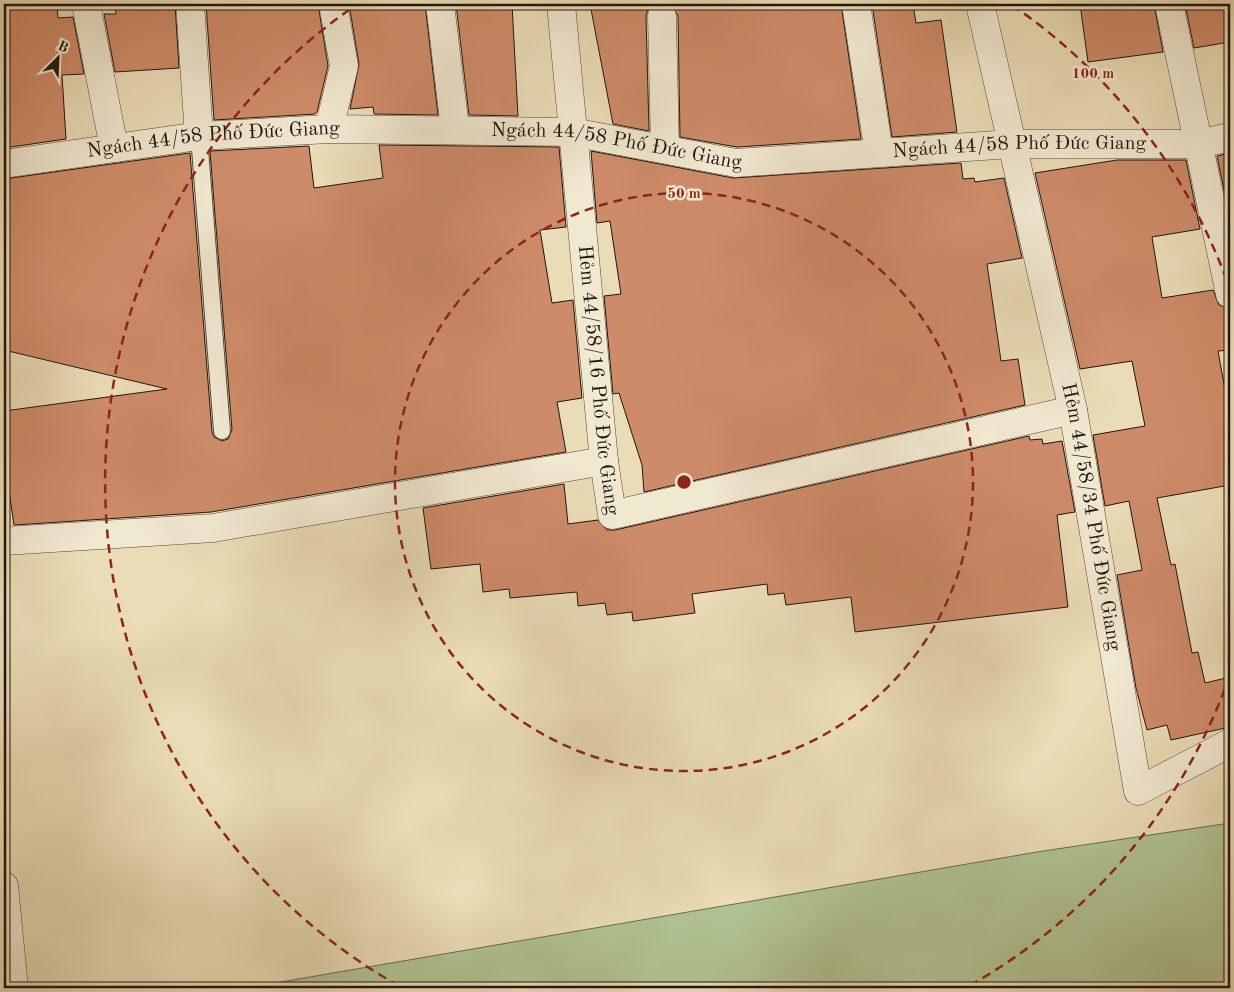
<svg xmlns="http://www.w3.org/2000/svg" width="1234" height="992" font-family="'Old Standard TT',serif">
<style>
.green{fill:#b1c292;stroke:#696c51}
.building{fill:#ce8b69;stroke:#211510}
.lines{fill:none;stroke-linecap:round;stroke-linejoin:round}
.service-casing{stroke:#53473a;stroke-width:18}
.minor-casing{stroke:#53473a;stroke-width:29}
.service{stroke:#f1e8d0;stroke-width:16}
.minor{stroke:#f1e8d0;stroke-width:28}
.ring{fill:none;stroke:#8f2418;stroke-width:2.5;stroke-dasharray:9 6}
.labels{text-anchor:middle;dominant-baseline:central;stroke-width:5;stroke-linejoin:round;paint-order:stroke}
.street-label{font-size:20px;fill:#211510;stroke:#f1e8d0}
.centre{fill:#8f2418;stroke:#f1e8d0;stroke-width:2.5}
.ring-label{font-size:15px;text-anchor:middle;font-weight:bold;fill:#8f2418;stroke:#f1e8d0;stroke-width:5;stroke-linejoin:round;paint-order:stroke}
</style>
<rect width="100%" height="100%" fill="#eadcb6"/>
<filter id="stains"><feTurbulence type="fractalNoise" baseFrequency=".004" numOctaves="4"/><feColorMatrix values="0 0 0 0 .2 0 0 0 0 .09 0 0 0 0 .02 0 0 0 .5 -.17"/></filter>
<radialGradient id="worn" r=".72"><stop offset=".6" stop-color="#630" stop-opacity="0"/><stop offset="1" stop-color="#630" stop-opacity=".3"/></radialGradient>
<path class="green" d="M1230 823V988H246L1037 852Z"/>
<path class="building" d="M4 4H57L58 18 73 17 84 74 62 75 66 139 4 148Z
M115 4H175L179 68 115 72 104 14H116Z
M206 4H318L328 66 317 112 315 114 214 120Z
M349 4H425L438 115 374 114 373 107 350 109 359 64Z
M456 4H512L518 116 469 115Z
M590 4H653L648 9 646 16 649 131 613 124Z
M671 4H841L861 139 737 147 680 137 678 16Z
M872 4H913L916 23 941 20 957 132 892 137Z
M1080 4H1154L1163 52 1088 62Z
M1185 4H1230V42L1194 48Z
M379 145 559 147 566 227 540 230 552 303 573 300 582 398 557 402 566 452 211 512 14 525 4 457V411L167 389 4 350V179L190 153 212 432 214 437 222 441 228 439 232 430 210 151 309 146 314 188 383 178Z
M591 151 733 178 961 163 963 179 974 178 975 182 1004 178 1022 258 987 264 1001 361 1018 359 1025 405 644 492 642 465 619 393 613 394 604 296 621 294 610 221 597 223Z
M1230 153V219L1217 156Z
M1117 160H1186L1200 229 1152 237 1162 298 1213 290 1219 305 1230 309V350L1218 351 1230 418V485L1157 498 1171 565 1175 564 1192 653 1198 652 1205 683 1230 677V727L1171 740 1167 725 1147 730 1136 688 1117 575 1142 570 1129 501 1105 506 1093 435 1145 426 1132 361 1080 369 1035 173Z
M1029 436 1030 440 1042 439 1043 444 1062 441 1075 512 1057 515 1068 607 855 632 851 597 786 605 784 593 768 595 767 584 692 594 695 613 633 621 632 612 607 615 605 603 578 606 577 592 510 598 509 589 483 592 480 564 431 569 423 508 564 484 568 524 598 520 607 530H615Z"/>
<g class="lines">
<defs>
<path id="service" d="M199 136 222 431"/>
<g id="minor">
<path d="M86 4 114 148"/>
<path d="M190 4 199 136"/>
<path d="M440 4 455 129"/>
<path id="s1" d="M561 4 604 461 612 515 1073 410"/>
<path d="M856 4 879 153"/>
<path id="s2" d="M980 4 1073 410 1138 791 1230 743"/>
<path d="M1169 4 1230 294"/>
<path d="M662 16 665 149"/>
<path d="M329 129 344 66 333 4"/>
<path id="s3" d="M4 164 199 136 329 129 572 132 736 163 1011 144H1198L1230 137"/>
<path d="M4 541 213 528 604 461"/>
<path d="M4 886 14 988"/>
</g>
</defs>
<use href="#service" class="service-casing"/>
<use href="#minor" class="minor-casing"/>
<use href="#service" class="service"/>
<use href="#minor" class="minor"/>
</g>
<g class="ring">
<circle cx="684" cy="482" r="289"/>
<path d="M1230 675A579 579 0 0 1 969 986M399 986A579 579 0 0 1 356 5M1012 5A579 579 0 0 1 1230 289"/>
</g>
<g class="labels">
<g class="street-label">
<text stroke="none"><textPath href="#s3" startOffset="211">Ngách 44/58 Phố Đức Giang</textPath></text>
<text stroke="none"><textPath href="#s3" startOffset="616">Ngách 44/58 Phố Đức Giang</textPath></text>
<text stroke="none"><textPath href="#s3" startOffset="1021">Ngách 44/58 Phố Đức Giang</textPath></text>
<text stroke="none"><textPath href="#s1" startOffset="378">Hẻm 44/58/16 Phố Đức Giang</textPath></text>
<text stroke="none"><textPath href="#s2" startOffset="525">Hẻm 44/58/34 Phố Đức Giang</textPath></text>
</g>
</g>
<circle cx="684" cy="482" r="8" class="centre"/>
<g class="ring-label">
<text x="1093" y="78">100 m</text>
<text x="684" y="198">50 m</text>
</g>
<rect width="1234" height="992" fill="none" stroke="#eadcb6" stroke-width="20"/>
<rect x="5" y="5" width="1224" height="982" fill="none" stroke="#211510" stroke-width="2.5"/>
<rect x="10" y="10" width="1214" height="972" fill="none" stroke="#211510"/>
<g transform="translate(58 58) rotate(24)" stroke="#f1e8d0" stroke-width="4" paint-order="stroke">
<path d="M0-4L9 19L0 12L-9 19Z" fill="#211510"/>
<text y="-8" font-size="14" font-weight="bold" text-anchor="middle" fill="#211510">B</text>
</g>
<rect width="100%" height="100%" filter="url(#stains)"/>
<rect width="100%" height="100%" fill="url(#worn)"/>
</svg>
